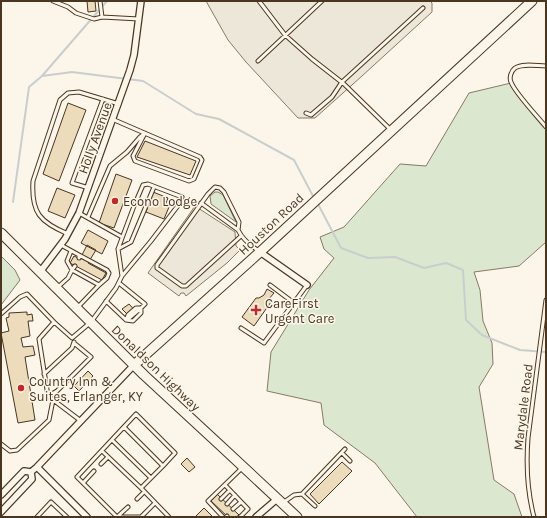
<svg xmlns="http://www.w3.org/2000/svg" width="547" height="518" font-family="Karla,sans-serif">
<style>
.green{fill:#dce7d0;stroke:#887966}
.parking{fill:#ede7d9;stroke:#887966}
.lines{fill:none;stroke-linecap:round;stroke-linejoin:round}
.stream{stroke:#c9cecd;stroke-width:2}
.building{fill:#ecdcbc;stroke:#4a3520}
.service-casing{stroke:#4a3520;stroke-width:5}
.minor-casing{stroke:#4a3520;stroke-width:8}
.primary-casing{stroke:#4a3520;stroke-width:11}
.service{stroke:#fbf6e9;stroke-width:3}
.minor{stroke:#fbf6e9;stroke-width:5.5}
.primary{stroke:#fbf6e9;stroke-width:9}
.poi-dot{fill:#c62828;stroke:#fbf6e9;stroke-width:1.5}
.labels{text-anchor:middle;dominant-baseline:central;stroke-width:3;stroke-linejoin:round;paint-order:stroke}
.street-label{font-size:13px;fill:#4a3520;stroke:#fbf6e9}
.poi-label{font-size:13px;fill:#4a3520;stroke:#fbf6e9;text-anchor:start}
</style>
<rect width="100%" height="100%" fill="#fbf6e9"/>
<path class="green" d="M511 83 546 127V242L519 266 474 272 480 290 483 321 492 343 493 364 479 387 494 480 514 494 522 517H417L375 463 324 425 321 403 267 391 271 352 309 290 334 258 324 249 320 237 344 227 400 164 426 166 469 93Z
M215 192H218L223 195 236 222 211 204 210 196Z
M1 256 15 270 20 280 1 305Z"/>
<path class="parking" d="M206 1H430L432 3V12L362 76 315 118H298L246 62 228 40Z
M195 206 235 232 236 246 240 250 227 263 186 296 184 293H181L179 296 148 273Z"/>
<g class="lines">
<path class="stream" d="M42 76 72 72 143 81 196 114 219 119 294 160 314 198
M13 202 29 87 42 76 107 1
M318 204 341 248 368 258 395 257 424 268 446 263 463 270 466 320 482 335 520 350 546 352"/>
</g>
<path class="building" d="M87 1H95L96 11 88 12Z
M68 103 86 110 59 181 43 174Z
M145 141 196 161 190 175 137 157Z
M116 174 132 180 114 228 99 223Z
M57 188 75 195 65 218 48 211Z
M153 192 168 198 165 206 169 207 164 219 146 212Z
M88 230 108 241 102 254 81 243Z
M87 245 96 250 88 263 106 273 102 280 70 263 74 256 80 259Z
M267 289 274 293 268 300 271 302 254 326 242 317 256 298H259L264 295Z
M129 304 140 316 134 321 122 309Z
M27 312V315L32 314 33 321H28L30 336 21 338 23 347 33 346 35 355 25 357 35 420 18 423 1 333 9 331 6 318 9 317V313Z
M88 371 93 376 79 391 74 386Z
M187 458 195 467 189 472 181 464Z
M342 462 352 471 319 504 310 494Z
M217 494 239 515 236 517H228L211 501Z
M204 508 213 517H195Z"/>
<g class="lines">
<defs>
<path id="service" d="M53 1 68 7 76 13 94 19 102 17 139 19
M100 1 102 17
M259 1 285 35 312 59 344 84 390 129
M258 61 322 1
M546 66C537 66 523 63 515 68 511 71 509 78 511 82 515 93 538 117 546 127
M306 113 311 115 332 97 342 82 423 8
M112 119 200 157 202 160 194 179 189 181 135 161 133 156 145 133
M89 188 72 183 103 99
M201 203 238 230C243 240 251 246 259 251
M79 213 122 237
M88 217 110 166 127 152 140 137 144 134
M238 230 239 222 224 192 220 188 215 187 208 194 157 265V268L182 286H186L241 236
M68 234C40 222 31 213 33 181L60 100 68 93 79 92 119 104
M61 245 79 255V258
M118 249 131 242 154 187
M71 251 67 261 72 270 75 266
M79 255 107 270 109 273 107 278 99 285
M270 285 294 303
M58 287 68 278 72 270 99 285 78 307
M106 301 126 320 133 321 141 313V308L145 304 119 283
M1 314 20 297 27 294 54 322 39 339 48 396 81 421
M126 320 128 315 136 308H141
M127 320 141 308
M54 322 72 338 91 322 116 288 122 276 118 249 134 206 143 185 148 184 182 197 180 203 151 241 122 276
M241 328 264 343 307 285
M44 374 72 348 74 342
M48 396 57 391 91 357 74 343
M112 440 151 478
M1 444 10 451 17 450 49 420 53 400
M102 451 141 488 163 466
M342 453 350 461
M101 464 108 457
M83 483 94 471
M225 485 248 509 240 517
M141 488 169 517
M302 494 315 506
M137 499 144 492
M221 499 230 490
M284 502 294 495 302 494 345 449
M227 504 235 495
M233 509 241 502
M142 516 155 503
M37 517 51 502 67 517
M117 517 77 477 136 414 175 453 163 466 124 427
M117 517 128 507
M119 517H143
M223 517 208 501 242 468
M226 517 227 516
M534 517C527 491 526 465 528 438L546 300"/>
<path id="minor" d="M260 252 307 285
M40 272 65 239 79 213 130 70 134 55 141 1
M37 467 87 517
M1 495 24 471 31 472 37 467 134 365
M1 512 32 479 31 472
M256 517 277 499"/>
<path id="primary" d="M1 233 144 375 223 448 297 517
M134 365 260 252 532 1"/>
</defs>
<use href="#service" class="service-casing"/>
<use href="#minor" class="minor-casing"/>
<use href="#primary" class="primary-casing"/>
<use href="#service" class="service"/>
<use href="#minor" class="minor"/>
<use href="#primary" class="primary"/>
</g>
<g class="poi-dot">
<circle cx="115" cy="201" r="4"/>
<path d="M254 304h4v4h4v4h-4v4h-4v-4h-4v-4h4z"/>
<circle cx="21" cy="388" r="4"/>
</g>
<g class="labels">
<g class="street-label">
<text transform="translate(95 138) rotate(-70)">Holly Avenue</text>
<text transform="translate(271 224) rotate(-43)">Houston Road</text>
<text transform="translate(156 368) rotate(44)">Donaldson Highway</text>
<text transform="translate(523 407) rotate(-83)">Marydale Road</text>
</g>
<g class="poi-label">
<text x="123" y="201">Econo Lodge</text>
<text x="265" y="303">CareFirst<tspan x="265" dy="15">Urgent Care</tspan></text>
<text x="29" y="381">Country Inn &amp;<tspan x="29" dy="15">Suites, Erlanger, KY</tspan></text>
</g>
</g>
<rect width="547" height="518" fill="none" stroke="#4a3520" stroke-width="4"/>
</svg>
